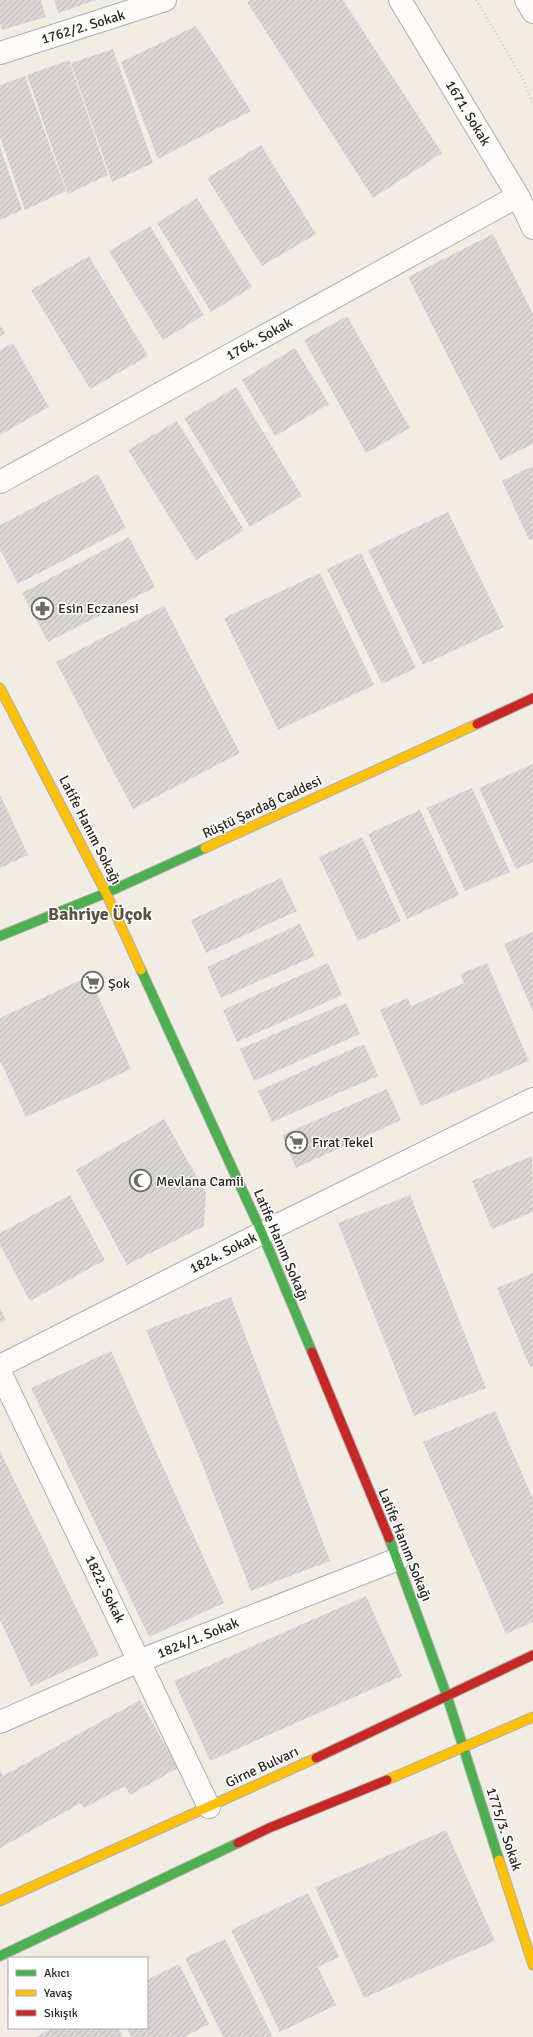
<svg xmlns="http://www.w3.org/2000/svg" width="533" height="2037" font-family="Signika,sans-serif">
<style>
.building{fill:url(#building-hatch)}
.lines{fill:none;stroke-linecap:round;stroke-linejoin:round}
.street-casing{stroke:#b1aea7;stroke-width:24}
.fast-casing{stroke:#b1aea7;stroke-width:11}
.slow-casing{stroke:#b1aea7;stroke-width:11}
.jam-casing{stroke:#b1aea7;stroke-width:11}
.path{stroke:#cfccca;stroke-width:2.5;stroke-dasharray:1 3;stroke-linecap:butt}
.street{stroke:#fdfcfb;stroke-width:22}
.fast{stroke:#4caf50;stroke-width:9}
.slow{stroke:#ffc107;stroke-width:9}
.jam{stroke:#c62828;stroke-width:9}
.labels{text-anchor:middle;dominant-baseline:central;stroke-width:3;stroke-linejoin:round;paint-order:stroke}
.street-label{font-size:14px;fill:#28251e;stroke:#fff}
.poi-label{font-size:14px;fill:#28251e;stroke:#fff;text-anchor:start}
.district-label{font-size:18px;font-weight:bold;fill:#5b5446;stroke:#fff}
</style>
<defs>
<pattern id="building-hatch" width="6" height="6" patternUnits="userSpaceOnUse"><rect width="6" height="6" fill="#dad6d5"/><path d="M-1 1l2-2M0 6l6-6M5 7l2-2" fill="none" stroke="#bbb8b6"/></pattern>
</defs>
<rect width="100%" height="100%" fill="#f1ede4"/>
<path class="building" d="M0 0H41L46 17 2 30 0 23Z
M54 0H96L58 13Z
M250 0H343L442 153 373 198 247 2Z
M196 26 251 111 158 159 121 62Z
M113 49 153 163 112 182 71 63Z
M69 60 108 175 68 194 27 75Z
M25 76 66 191 25 210 0 137V85Z
M261 145 316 234 262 266 207 178Z
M0 147 22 210 0 220Z
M197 198 252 287 211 312 157 223Z
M150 226 204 315 163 340 109 251Z
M493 234 533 314V444L500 460 408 277Z
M89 256 148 356 90 389 31 290Z
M347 316 410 428 366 453 304 340Z
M0 325 5 333 0 336Z
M13 343 49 407 0 435V350Z
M295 348 329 404 275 436 242 380Z
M236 387 302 496 250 527 184 418Z
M177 421 244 530 196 560 128 450Z
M533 466V539L529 540 502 481Z
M98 474 126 528 18 584 0 550V525Z
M448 512 504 627 423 665 368 550Z
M129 537 155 587 48 642 22 593Z
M361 553 416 668 382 684 327 569Z
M320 573 374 685 278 730 224 618Z
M164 606 240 753 133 809 56 662Z
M533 764V862L516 869 479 788Z
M472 788 510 872 465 891 427 808Z
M0 794 28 855 0 868Z
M420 810 459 895 407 919 368 834Z
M362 837 401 921 358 941 319 857Z
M281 878 297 911 206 953 191 920Z
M300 924 315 956 221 998 207 967Z
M533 932V1012L504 944Z
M328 963 342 995 237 1042 223 1010Z
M487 963 529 1061 421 1106 380 1010 408 998 411 1006 464 983 460 974Z
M89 976 131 1069 26 1117 0 1061V1018Z
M346 1003 360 1034 254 1081 240 1049Z
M364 1044 378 1076 272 1122 258 1091Z
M387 1089 401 1120 296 1168 282 1135Z
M164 1119 206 1193 204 1226 127 1265 76 1170Z
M532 1156 533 1212 492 1229 472 1181Z
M70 1195 105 1260 30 1301 0 1245V1233Z
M410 1195 486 1388 414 1416 338 1223Z
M533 1273V1366L530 1367 497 1288Z
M231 1297 330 1561 251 1591 200 1459 146 1330Z
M0 1308 6 1320 0 1323Z
M111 1351 224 1603 149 1637 31 1388Z
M495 1411 533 1499V1622L506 1634 423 1442Z
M0 1451 99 1655 31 1687 0 1620Z
M366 1596 402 1676 210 1761 174 1681Z
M140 1700 178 1768 130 1795 125 1786 84 1808 81 1803 0 1848V1770L3 1776Z
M446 1830 495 1941 364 1998 315 1887Z
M308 1893 339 1957 318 1967 336 2005 280 2032 231 1930Z
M225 1939 273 2037H223L185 1958Z
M179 1964 209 2024 184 2037H131L127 2028H147V1980Z
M53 2028H118L123 2037H36Z"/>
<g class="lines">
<defs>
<path id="street" d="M400 0 518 196 533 228
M526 0 533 12
M0 53 165 0
M0 482 518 196
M0 1366 262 1233 533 1099
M0 1372 209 1807
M0 1722 139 1661 398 1559"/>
<path id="fast" d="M0 936 106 893 205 848
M141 970 262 1233 312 1352
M389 1538 447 1696 499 1860
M0 1956 238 1843"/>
<path id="slow" d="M0 688 106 893 141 970
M205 848 477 724
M387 1780 533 1717
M499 1860 533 1965
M0 1901 316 1758"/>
<path id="jam" d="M477 724 533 698
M312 1352 389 1538
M316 1758 533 1655
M238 1843 269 1828 387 1780"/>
</defs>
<use href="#street" class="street-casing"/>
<use href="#fast" class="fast-casing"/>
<use href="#slow" class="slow-casing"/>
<use href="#jam" class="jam-casing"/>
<path class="path" d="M476 0 523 79 533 105"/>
<use href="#street" class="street"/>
<use href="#fast" class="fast"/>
<use href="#slow" class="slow"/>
<use href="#jam" class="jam"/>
</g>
<defs>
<symbol id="pharmacy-ring" viewBox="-11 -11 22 22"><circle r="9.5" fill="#fff" stroke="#6e6b63" stroke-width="1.5"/><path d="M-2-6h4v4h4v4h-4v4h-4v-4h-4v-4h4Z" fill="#6e6b63"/></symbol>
<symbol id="supermarket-ring" viewBox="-11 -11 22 22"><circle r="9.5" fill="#fff" stroke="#6e6b63" stroke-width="1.5"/><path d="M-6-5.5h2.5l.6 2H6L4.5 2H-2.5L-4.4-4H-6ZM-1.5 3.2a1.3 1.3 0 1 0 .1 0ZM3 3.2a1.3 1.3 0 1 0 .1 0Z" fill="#6e6b63"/></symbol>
<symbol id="mosque-ring" viewBox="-11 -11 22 22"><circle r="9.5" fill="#fff" stroke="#6e6b63" stroke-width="1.5"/><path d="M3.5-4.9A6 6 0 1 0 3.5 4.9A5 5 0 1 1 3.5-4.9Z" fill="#6e6b63"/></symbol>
</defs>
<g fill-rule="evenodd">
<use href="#pharmacy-ring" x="30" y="596" width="25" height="25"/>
<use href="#supermarket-ring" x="80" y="970" width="25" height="25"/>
<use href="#supermarket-ring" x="284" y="1130" width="25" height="25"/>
<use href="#mosque-ring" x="128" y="1168" width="25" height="25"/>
</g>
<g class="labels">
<g class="street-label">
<text transform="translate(83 27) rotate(-17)">1762/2. Sokak</text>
<text transform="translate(468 113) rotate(59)">1671. Sokak</text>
<text transform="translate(259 339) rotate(-29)">1764. Sokak</text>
<text transform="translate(262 807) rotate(-25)">Rüştü Şardağ Caddesi</text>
<text transform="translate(90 830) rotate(63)">Latife Hanım Sokağı</text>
<text transform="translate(281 1245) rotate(67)">Latife Hanım Sokağı</text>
<text transform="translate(223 1253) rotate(-27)">1824. Sokak</text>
<text transform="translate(405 1545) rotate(68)">Latife Hanım Sokağı</text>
<text transform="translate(105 1589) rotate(64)">1822. Sokak</text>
<text transform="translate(198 1638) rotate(-22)">1824/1. Sokak</text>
<text transform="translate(262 1767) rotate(-25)">Girne Bulvarı</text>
<text transform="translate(504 1829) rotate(72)">1775/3. Sokak</text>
</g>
<g class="poi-label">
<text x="58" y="608">Esin Eczanesi</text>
<text x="108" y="983">Şok</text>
<text x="312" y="1142">Fırat Tekel</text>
<text x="156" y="1181">Mevlana Camii</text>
</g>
<g class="district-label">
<text x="100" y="914">Bahriye Üçok</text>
</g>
</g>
<rect x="8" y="1957" width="140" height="72" fill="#ffffff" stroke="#a9a8a5"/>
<rect x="16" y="1970" width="20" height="6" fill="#4caf50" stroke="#a9a8a5"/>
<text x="44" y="1977" font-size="12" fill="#28251e">Akıcı</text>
<rect x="16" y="1990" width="20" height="6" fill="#ffc107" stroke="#a9a8a5"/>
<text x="44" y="1997" font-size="12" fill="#28251e">Yavaş</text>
<rect x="16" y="2010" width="20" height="6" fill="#c62828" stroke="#a9a8a5"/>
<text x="44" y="2017" font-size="12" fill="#28251e">Sıkışık</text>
</svg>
